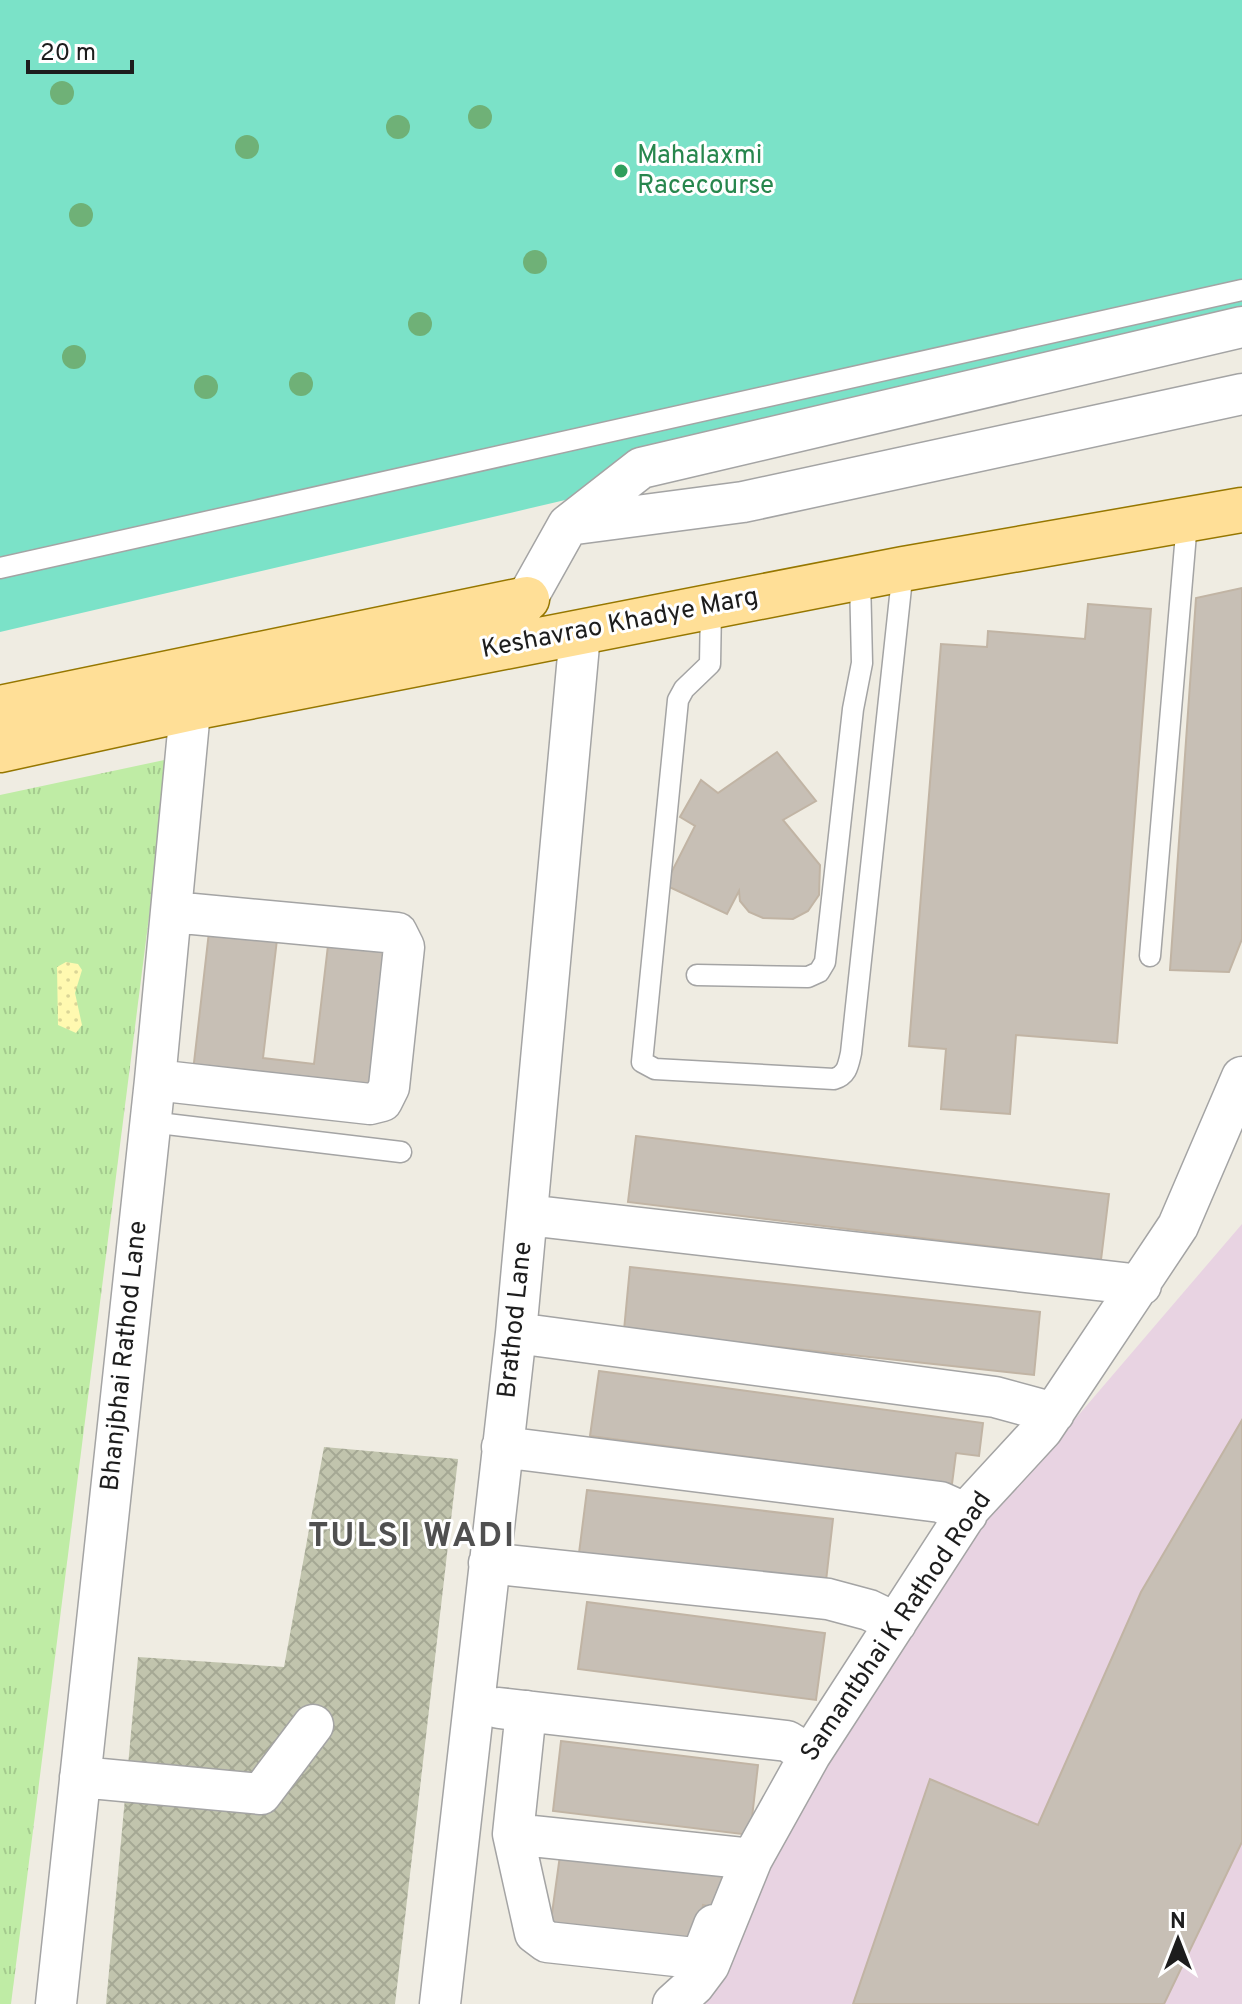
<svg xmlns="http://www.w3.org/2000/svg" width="1242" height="2004" font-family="Overpass,sans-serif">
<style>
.industrial{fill:#e8d3e2}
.construction{fill:url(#construction-cross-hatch)}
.grass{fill:url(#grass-tufts)}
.sand{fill:url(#sand-dots)}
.pitch{fill:#7be2c8}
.building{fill:#c7bfb5;stroke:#c1b4a4;stroke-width:2}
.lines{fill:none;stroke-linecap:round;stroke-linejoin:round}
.lane-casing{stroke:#a4a4a4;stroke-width:23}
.street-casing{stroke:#a4a4a4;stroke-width:43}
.primary-casing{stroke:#967700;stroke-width:47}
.lane{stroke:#fff;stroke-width:20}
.street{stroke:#fff;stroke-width:40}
.primary{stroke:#ffdf97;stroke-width:44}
.tree{fill:#6fb177}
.leisure-dot{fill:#2e9e5b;stroke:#fff;stroke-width:3}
.labels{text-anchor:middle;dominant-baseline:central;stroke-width:6;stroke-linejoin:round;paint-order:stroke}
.leisure-label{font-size:26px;fill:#27864d;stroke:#fff;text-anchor:start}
.street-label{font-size:26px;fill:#1d1d1d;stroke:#fff}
.district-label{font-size:34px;font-weight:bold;letter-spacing:2px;fill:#505050;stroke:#fff}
</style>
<defs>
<pattern id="construction-cross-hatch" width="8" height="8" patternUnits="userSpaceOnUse" patternTransform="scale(2)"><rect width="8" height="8" fill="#c1c4ad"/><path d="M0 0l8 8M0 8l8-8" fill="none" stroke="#a5a894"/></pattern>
<pattern id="grass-tufts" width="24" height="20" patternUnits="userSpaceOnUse" patternTransform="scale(2)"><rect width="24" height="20" fill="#bfeca5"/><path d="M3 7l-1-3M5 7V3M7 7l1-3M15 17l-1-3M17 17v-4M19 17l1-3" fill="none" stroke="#a4ca8e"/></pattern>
<pattern id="sand-dots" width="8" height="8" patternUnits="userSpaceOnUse" patternTransform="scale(2)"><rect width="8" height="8" fill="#fff9b0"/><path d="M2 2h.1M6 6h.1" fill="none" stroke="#dad597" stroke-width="1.8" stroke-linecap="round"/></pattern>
</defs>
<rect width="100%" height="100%" fill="#efece2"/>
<path class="industrial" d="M1242 1224V2004H696L754 1878 981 1518 1046 1453Z"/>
<path class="construction" d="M324 1447 458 1459 395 2004H106L138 1657 284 1667Z"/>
<path class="grass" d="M169 759 11 2004H0V795Z"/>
<path class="sand" d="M66 962 78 964 82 970 75 993 82 1025 76 1033 58 1025 57 967Z"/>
<path class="pitch" d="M0 0H1242V342L0 632Z"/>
<path class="building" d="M1242 588V939L1229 972 1170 970 1196 598Z
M1088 604 1151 609 1117 1043 1016 1035 1010 1114 941 1109 946 1049 909 1046 941 644 987 647 988 631 1085 639Z
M777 752 816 801 783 820 820 865 819 895 808 911 793 919 763 918 749 912 740 901 739 891 727 914 665 885 695 826 680 817 701 780 718 793Z
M210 923 278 931 263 1058 314 1064 329 937 392 944 374 1100 192 1080Z
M636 1136 1109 1194 1101 1260 628 1202Z
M630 1267 1040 1312 1034 1375 624 1330Z
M599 1371 983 1423 979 1456 956 1453 952 1484 590 1436Z
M1242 1420V1842L1164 2004H853L930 1779 1038 1825 1141 1592Z
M587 1490 833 1519 825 1590 578 1561Z
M587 1602 825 1633 816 1700 578 1669Z
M561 1741 758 1765 750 1835 553 1811Z
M561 1848 723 1868 718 1908 703 1905 698 1947 550 1928Z"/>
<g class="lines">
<defs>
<path id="lane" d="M0 568 1242 290
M711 607 710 664 684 689 678 700 642 1062 655 1069 834 1079C847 1075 848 1066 851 1053L903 569
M1150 956 1187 522
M697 975 808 977 819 972 825 962 853 709 862 663 860 578
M150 1122 401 1152"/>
<path id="street" d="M568 525 743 502 1242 394
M511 627 568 525 641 468 1242 327
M155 1080 370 1104 382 1101 389 1087 404 947 397 933 172 912
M527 1215 1141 1285
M516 1333 995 1397 1054 1413
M502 1447 940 1502 967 1514
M489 1563 828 1599 869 1610 896 1623
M499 1708 787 1741 810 1755
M526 1711 513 1834 535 1933 547 1942 694 1958 704 1951 714 1925
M80 1777 261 1794 313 1725
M513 1834 752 1859
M56 2004 155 1080 193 679
M440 2004 516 1333 580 634
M673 2004 694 1985 709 1965 752 1859 810 1755 970 1508 1042 1430 1178 1226 1242 1077"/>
<path id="primary" d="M0 708 527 599
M0 750 192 708 903 569 1242 510"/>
</defs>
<use href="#lane" class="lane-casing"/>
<use href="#street" class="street-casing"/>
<use href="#primary" class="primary-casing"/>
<use href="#lane" class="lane"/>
<use href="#street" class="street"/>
<use href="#primary" class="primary"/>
</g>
<g class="tree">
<circle cx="62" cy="93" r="12"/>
<circle cx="480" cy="117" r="12"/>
<circle cx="398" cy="127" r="12"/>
<circle cx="247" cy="147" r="12"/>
<circle cx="81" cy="215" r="12"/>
<circle cx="535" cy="262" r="12"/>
<circle cx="420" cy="324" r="12"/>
<circle cx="74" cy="357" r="12"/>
<circle cx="301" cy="384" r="12"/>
<circle cx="206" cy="387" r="12"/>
</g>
<circle class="leisure-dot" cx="621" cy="171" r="8"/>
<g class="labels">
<g class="leisure-label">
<text x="637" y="156">Mahalaxmi<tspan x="637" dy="30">Racecourse</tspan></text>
</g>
<g class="street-label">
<text transform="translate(620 624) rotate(-11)">Keshavrao Khadye Marg</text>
<text transform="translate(516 1320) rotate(-84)">Brathod Lane</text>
<text transform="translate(125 1356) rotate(-84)">Bhanjbhai Rathod Lane</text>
<text transform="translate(897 1627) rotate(-56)">Samantbhai K Rathod Road</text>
</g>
<g class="district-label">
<text x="412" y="1537">TULSI WADI</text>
</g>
</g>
<g transform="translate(1178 1940)" stroke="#ffffff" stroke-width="6" paint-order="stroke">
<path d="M0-6L14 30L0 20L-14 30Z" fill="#1d1d1d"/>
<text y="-12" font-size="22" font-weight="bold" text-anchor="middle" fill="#1d1d1d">N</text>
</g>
<path d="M28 60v12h104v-12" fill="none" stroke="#1d1d1d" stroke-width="4"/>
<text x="40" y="60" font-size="24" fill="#1d1d1d" stroke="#ffffff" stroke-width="6" paint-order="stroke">20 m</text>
</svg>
